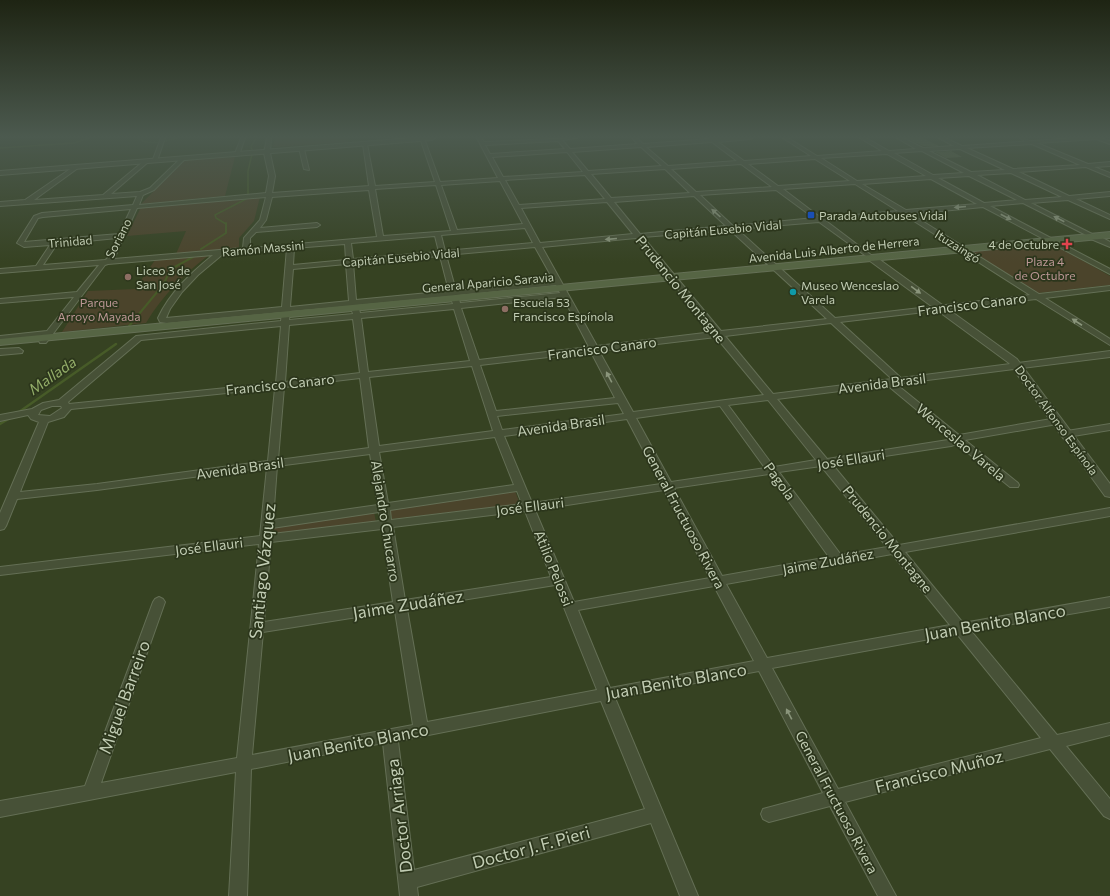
<svg xmlns="http://www.w3.org/2000/svg" width="1110" height="896" font-family="Commissioner,sans-serif">
<style>
.green{fill:#4b442b}
.lines{fill:none;stroke-linecap:round;stroke-linejoin:round}
.stream-far2{stroke:#475b28;stroke-width:1.5}
.stream-far1{stroke:#475b28;stroke-width:2}
.stream{stroke:#475b28;stroke-width:2.5}
.building{fill:#525f3c}
.pedestrian-casing{stroke:#646f55;stroke-width:1}
.minor-casing{stroke:#646f55;stroke-width:2}
.tertiary-casing{stroke:#646f55;stroke-width:2}
.secondary-casing{stroke:#646f55;stroke-width:2}
.pedestrian{fill:#475137;fill-rule:evenodd}
.minor{fill:#475137;fill-rule:evenodd}
.tertiary{fill:#475137;fill-rule:evenodd}
.secondary{fill:#566544;fill-rule:evenodd}
.oneway{fill:#8a957b}
.transit-dot{fill:#1a4fb4;stroke:#2c361c;stroke-width:1.5}
.health-dot{fill:#e0444e;stroke:#2c361c;stroke-width:1.5}
.education-dot{fill:#8d6e63;stroke:#2c361c;stroke-width:1.5}
.culture-dot{fill:#0f9aa8;stroke:#2c361c;stroke-width:1.5}
.labels{text-anchor:middle;dominant-baseline:central;stroke-width:3.5;stroke-linejoin:round;paint-order:stroke}
.far-poi-label{font-size:12px;fill:#c1ccb3;stroke:#2c361c;text-anchor:start}
.far-street-label{font-size:12px;fill:#c1ccb3;stroke:#2c361c}
.far-park-label{font-size:12px;fill:#bc9795;stroke:#2c361c}
.street-label{font-size:14px;fill:#c1ccb3;stroke:#2c361c}
.water-label{font-size:15px;font-style:italic;fill:#94ae69;stroke:#2c361c}
.near-street-label{font-size:17px;fill:#c1ccb3;stroke:#2c361c}
</style>
<rect width="100%" height="100%" fill="#364222"/>
<path class="green" d="M275 138H347L348 142 273 147Z
M235 157 225 196 141 204 185 160Z
M260 197 254 221 239 238V248L176 254 186 231 127 236 141 207Z
M1051 243 1110 276V285L1038 293 973 252Z
M209 255C184 274 162 296 146 323L62 332 88 291 135 289 155 260Z
M515 491 520 504 392 519 390 509Z
M374 512 376 522 273 534V527Z"/>
<g class="lines">
<path class="stream-far2" d="M137 138C149 146 164 142 177 138
M0 148 74 143 89 138
M253 152 251 147 256 138
M248 195V171L252 154
M226 224 216 218 215 215 246 199"/>
<path class="stream-far1" d="M201 249 226 233V223
M129 326 163 285 171 269 193 257"/>
<path class="stream" d="M19 412 116 344
M0 424 10 418"/>
</g>
<path class="building" d="M906 138H923L939 146H923Z
M951 151 962 157 946 158 935 152Z"/>
<g class="lines">
<defs>
<path id="pedestrian" d="M1019 138H1024L1034 143 1031 144Z"/>
<path id="minor" d="M161 138H165L157 161 152 162Z
M241 138H245L239 155 234 156Z
M267 138H271L270 153 275 176 272 193 369 186 363 144 365 143 367 144 375 186 435 182 420 138H424L440 182 498 178 477 138H481L484 142 577 138 562 140 570 149 638 144 632 138H637L643 144 709 139V138H752L750 139 718 142 744 161 811 156 783 138H788L817 156 882 151 860 138H866L889 151 916 149 897 138H903L923 148 954 146 939 138H945L962 146 1074 138H1101L1110 141V144L1096 139 1037 143 1088 164 1110 162V166L1094 167 1110 173V177L1086 167 1019 172 1069 196 1110 192V196L1076 199 1110 215V219L1068 200 1031 203 1096 236V238H1092L1023 203 990 206 1110 269V274L983 207 911 214 1039 294 1110 286V290L1045 298 1110 339V345L1036 299 840 322 901 378 1110 351V357L896 384 959 435 1057 418 1060 419 1062 421 1060 423 1057 424 965 440 1018 483 1019 485 1018 487H1010L957 444 951 446 832 464 899 545 1110 508V516L905 552 963 623 1110 597V607L971 631 1057 735 1110 723V735L1066 746 1110 799V819L1104 816 1050 749 845 802 896 896H878L830 806 769 822 763 819 761 814 763 809 823 793 759 671 615 698 698 896H680L651 823 417 887 418 896H400L383 743 251 769 247 896H229L236 772 0 817V801L85 786 153 602 155 599 159 597 163 599 165 602 101 783 237 758 259 544 0 575V567L260 536 267 467 97 490 17 499 6 526 4 529 0 530V513L39 422 31 419 28 415 0 421V415L32 409 43 403 59 400 136 336 281 321 282 312 167 323 160 322 158 318C170 292 191 273 213 255L108 264 105 265 46 343H40L39 341 43 336 0 340V336L47 331 74 297 0 303V299L77 292 99 265 0 273V269L36 266 50 245 24 247 17 243 34 216 42 213 133 205 137 196 0 206V202L25 200 76 165 79 167 78 168 34 200 103 195 145 160 148 162 147 163 111 194 140 192 150 188 182 157 185 159 154 190 143 195 139 205 266 193 269 176 264 153ZM558 141 565 149 490 154 485 145ZM712 142 737 161 668 166 646 147ZM1032 144 1080 165 1013 169 967 148ZM641 147 662 166 588 171 572 152ZM960 149 1005 170 971 172 929 151ZM922 151 964 173 933 175 894 153ZM567 152 583 172 503 177 492 157ZM887 154 926 176 857 181 821 158ZM815 159 850 181 778 186 748 164ZM741 164 772 187 696 192 671 169ZM665 169 690 193 611 198 591 174ZM1011 173 1062 197 1025 200 977 175ZM585 175 605 199 519 205 505 180ZM969 176 1017 200 984 203 938 178ZM931 179 977 204 906 210 862 184ZM500 181 523 224 457 230 441 185ZM855 184 898 211 821 218 783 189ZM436 185 451 231 383 236 375 189ZM369 190 377 237 250 248V238L256 232 317 227 320 225 317 223 260 228 266 220 272 197ZM776 190 814 218 733 226 700 195ZM694 196 726 226 640 234 614 202ZM266 197 260 220 244 238 243 248 114 259 137 208ZM607 202 633 234 540 243 521 208ZM131 209 119 234 24 242 38 218 43 217ZM903 214 1030 295 835 318 737 229 819 222 873 261 875 260V258L826 221ZM525 228 533 243 445 251 441 235ZM730 230 827 319 721 331 643 237ZM435 236 439 252 353 259 351 243ZM117 238 107 259 105 260 43 265 57 244ZM636 238 713 332 597 346 542 247ZM345 244 346 260 293 265 294 248ZM535 247 554 281 456 291 446 255ZM287 248 282 307 166 318 170 309 182 292 198 275 223 254ZM440 256 449 291 356 300 353 263ZM346 264 349 301 290 307 293 269ZM556 285 560 293 460 303 458 295ZM450 296 453 304 360 313 359 309H356L352 311 353 314 289 320 290 311 349 306 350 309H356L357 305ZM563 297 589 347 479 360 461 308ZM454 309 470 361 368 372 361 318ZM353 319 360 373 285 382 289 325ZM831 323 892 379 773 394 725 336ZM281 326 276 383 69 404 68 402 141 340ZM716 337 764 395 633 412 599 351ZM591 352 615 398 496 411 480 365ZM472 366 493 431 379 446 369 377ZM360 378 369 448 278 460 284 387ZM887 385 952 439 948 440 827 459 777 399ZM275 388 268 461 97 484 20 492 48 422 64 417 71 409ZM768 400 816 460 774 467 728 405ZM618 403 624 414 502 430 497 416ZM52 406H61L62 408 50 416 38 415 41 410ZM720 406 765 468 671 482 636 418ZM627 419 661 484 532 503 504 436ZM495 437 514 485 388 503 379 452ZM370 454 378 505 273 520 277 466ZM821 466 887 547 841 555 779 472ZM769 474 829 557 722 576 674 488ZM664 490 710 578 574 602 535 510ZM517 491 522 504 391 520 390 510ZM525 511 551 577 405 600 393 527ZM379 512 380 521 272 534V528ZM382 529 393 602 264 622 271 542ZM892 554 950 625 767 658 726 584ZM555 585 597 690 427 722 407 609ZM714 586 754 661 610 688 578 610ZM395 611 413 725 252 755 263 632ZM957 634 1041 738 838 789 772 668ZM601 701 645 809 414 870 398 741Z
M299 148 304 149 309 170 304 169Z
M19 348 23 351 22 353 0 355V349Z
M1110 424V430L1067 437 1062 434 1067 431Z"/>
<path id="tertiary" d="M412 138H435L432 140 0 175V171Z
M1091 235H1097L1110 242V247L1091 239Z
M870 257H876L1017 359 1110 484V497L1105 496 1009 363 870 261 869 259Z"/>
<path id="secondary" d="M1110 232V238L0 345V339Z"/>
</defs>
<use href="#pedestrian" class="pedestrian-casing"/>
<use href="#minor" class="minor-casing"/>
<use href="#tertiary" class="tertiary-casing"/>
<use href="#secondary" class="secondary-casing"/>
<use href="#pedestrian" class="pedestrian"/>
<use href="#minor" class="minor"/>
<use href="#tertiary" class="tertiary"/>
<use href="#secondary" class="secondary"/>
</g>
<defs><path id="oneway-solid" d="M-6-.8H1V-3.2L6.5 0L1 3.2V.8H-6Z"/></defs>
<g class="oneway">
<use href="#oneway-solid" transform="translate(960 207) rotate(175)"/>
<use href="#oneway-solid" transform="translate(716 213) rotate(-138)"/>
<use href="#oneway-solid" transform="translate(1006 217) rotate(28)"/>
<use href="#oneway-solid" transform="translate(1059 219) rotate(-153)"/>
<use href="#oneway-solid" transform="translate(611 239) rotate(175)"/>
<use href="#oneway-solid" transform="translate(916 290) rotate(36)"/>
<use href="#oneway-solid" transform="translate(1077 322) rotate(-147)"/>
<use href="#oneway-solid" transform="translate(609 377) rotate(-118)"/>
<use href="#oneway-solid" transform="translate(789 714) rotate(-118)"/>
</g>
<linearGradient id="sky" x2="0" y2="1"><stop stop-color="#1e2413"/><stop offset="0.52" stop-color="#4c5a4f"/><stop offset="1" stop-color="#4c5a4f" stop-opacity="0"/></linearGradient>
<rect width="1110" height="263" fill="url(#sky)"/>
<rect class="transit-dot" x="807" y="211" width="8" height="8" rx="2"/>
<path class="health-dot" d="M1065 238h4v4h4v4h-4v4h-4v-4h-4v-4h4z"/>
<g class="education-dot">
<circle cx="128" cy="277" r="4"/>
<circle cx="505" cy="309" r="4"/>
</g>
<circle class="culture-dot" cx="793" cy="292" r="4"/>
<g class="labels">
<g class="far-poi-label">
<text x="819" y="215">Parada Autobuses Vidal</text>
<text x="1059" y="244" text-anchor="end">4 de Octubre</text>
<text x="136" y="270">Liceo 3 de<tspan x="136" dy="14">San José</tspan></text>
<text x="801" y="285">Museo Wenceslao<tspan x="801" dy="14">Varela</tspan></text>
<text x="513" y="302">Escuela 53<tspan x="513" dy="14">Francisco Espínola</tspan></text>
</g>
<g class="far-street-label">
<text transform="translate(723 229) rotate(-5)">Capitán Eusebio Vidal</text>
<text transform="translate(118 238) rotate(-63)">Soriano</text>
<text transform="translate(70 241) rotate(-5)">Trinidad</text>
<text transform="translate(958 246) rotate(32)">Ituzaingó</text>
<text transform="translate(263 248) rotate(-5)">Ramón Massini</text>
<text transform="translate(834 249) rotate(-6)">Avenida Luis Alberto de Herrera</text>
<text transform="translate(401 257) rotate(-5)">Capitán Eusebio Vidal</text>
<text transform="translate(488 282) rotate(-5)">General Aparicio Saravia</text>
<text transform="translate(1057 420) rotate(54)">Doctor Alfonso Espínola</text>
</g>
<g class="far-park-label">
<text x="1045" y="261">Plaza 4<tspan x="1045" dy="14">de Octubre</tspan></text>
<text x="99" y="302">Parque<tspan x="99" dy="14">Arroyo Mayada</tspan></text>
</g>
<g class="street-label">
<text transform="translate(681 289) rotate(51)">Prudencio Montagne</text>
<text transform="translate(972 304) rotate(-7)">Francisco Canaro</text>
<text transform="translate(602 348) rotate(-7)">Francisco Canaro</text>
<text transform="translate(882 383) rotate(-7)">Avenida Brasil</text>
<text transform="translate(280 384) rotate(-6)">Francisco Canaro</text>
<text transform="translate(561 425) rotate(-8)">Avenida Brasil</text>
<text transform="translate(961 442) rotate(40)">Wenceslao Varela</text>
<text transform="translate(851 459) rotate(-9)">José Ellauri</text>
<text transform="translate(240 468) rotate(-8)">Avenida Brasil</text>
<text transform="translate(780 481) rotate(54)">Pagola</text>
<text transform="translate(530 506) rotate(-7)">José Ellauri</text>
<text transform="translate(684 517) rotate(62)">General Fructuoso Rivera</text>
<text transform="translate(386 521) rotate(81)">Alejandro Chucarro</text>
<text transform="translate(888 539) rotate(51)">Prudencio Montagne</text>
<text transform="translate(209 546) rotate(-7)">José Ellauri</text>
<text transform="translate(828 561) rotate(-10)">Jaime Zudáñez</text>
<text transform="translate(554 568) rotate(68)">Atilio Pelossi</text>
<text transform="translate(837 802) rotate(62)">General Fructuoso Rivera</text>
</g>
<g class="water-label">
<text transform="translate(52 375) rotate(-35)">Mallada</text>
</g>
<g class="near-street-label">
<text transform="translate(262 571) rotate(-84)">Santiago Vázquez</text>
<text transform="translate(408 604) rotate(-9)">Jaime Zudáñez</text>
<text transform="translate(995 622) rotate(-10)">Juan Benito Blanco</text>
<text transform="translate(676 681) rotate(-10)">Juan Benito Blanco</text>
<text transform="translate(124 697) rotate(-70)">Miguel Barreiro</text>
<text transform="translate(358 742) rotate(-11)">Juan Benito Blanco</text>
<text transform="translate(939 771) rotate(-14)">Francisco Muñoz</text>
<text transform="translate(399 816) rotate(-97)">Doctor Arriaga</text>
<text transform="translate(531 847) rotate(-15)">Doctor J. F. Pieri</text>
</g>
</g>
</svg>
